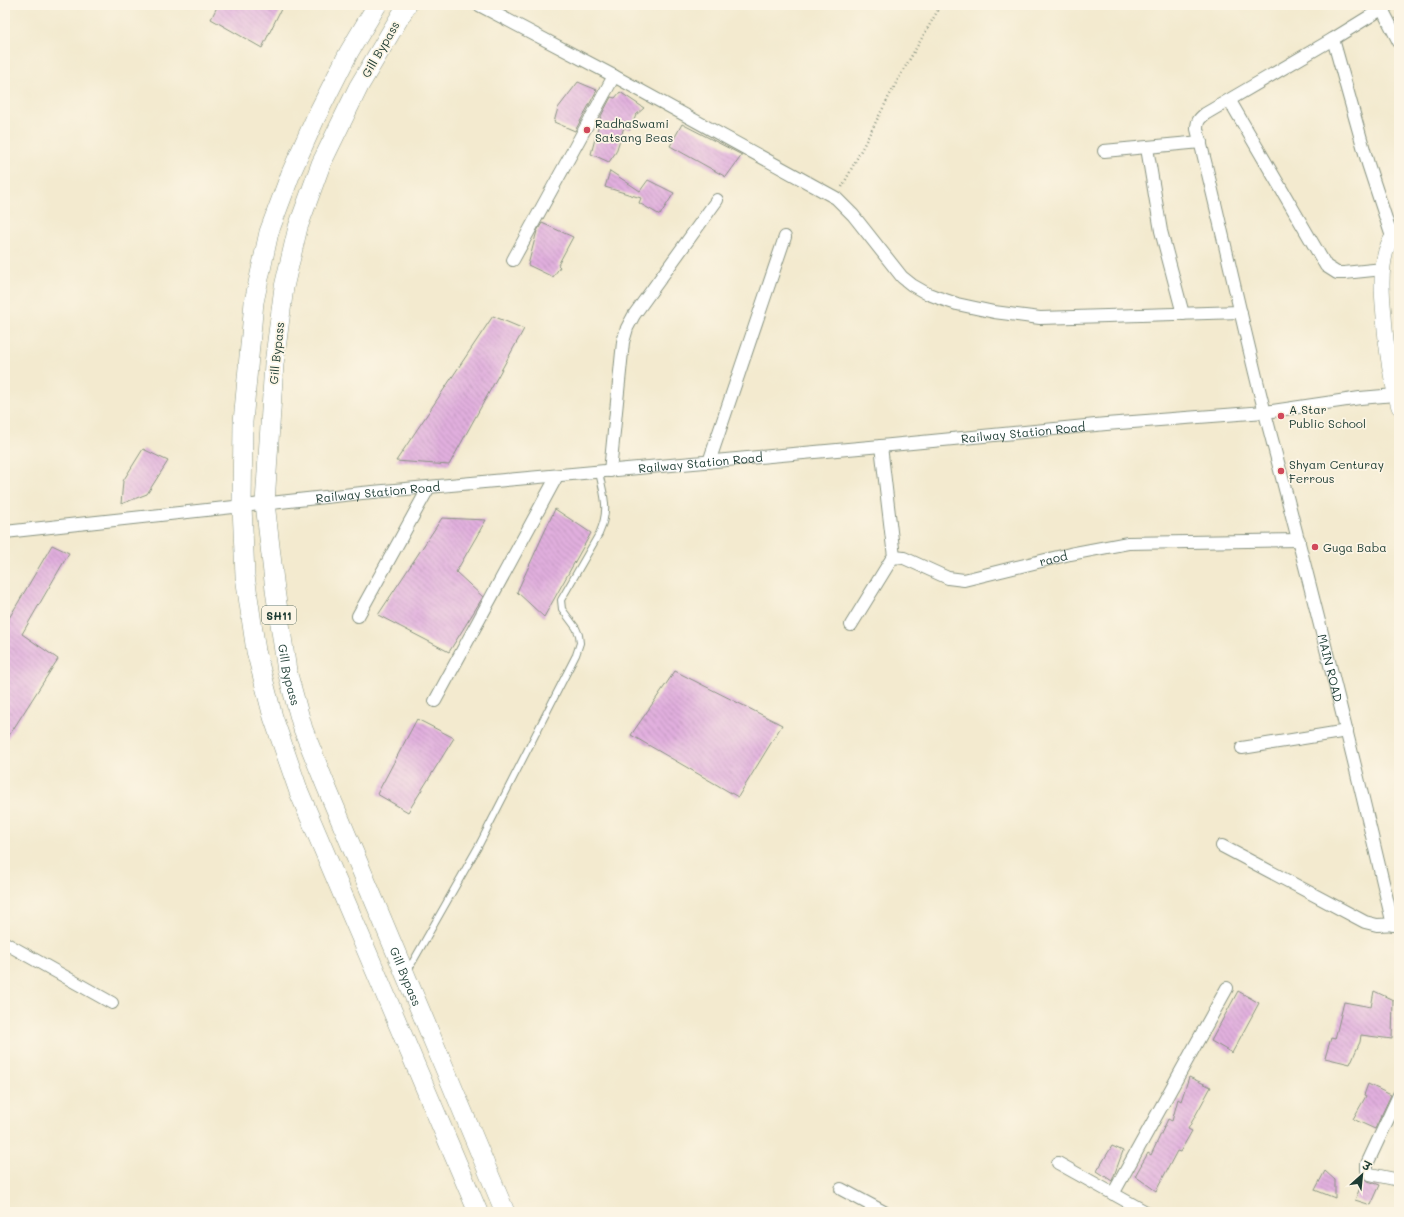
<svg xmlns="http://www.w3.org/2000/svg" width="1404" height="1217" font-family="Mali,'Playpen Sans Deva',sans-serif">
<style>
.building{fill:url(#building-back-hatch)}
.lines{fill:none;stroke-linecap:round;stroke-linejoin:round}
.service-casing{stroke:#899482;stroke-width:8}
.minor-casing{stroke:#899482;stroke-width:14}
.tertiary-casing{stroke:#899482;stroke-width:16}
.primary-casing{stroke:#899482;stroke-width:20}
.path{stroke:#899482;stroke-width:2.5;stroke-dasharray:1 3;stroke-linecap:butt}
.service{stroke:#fff;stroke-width:6}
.minor{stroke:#fff;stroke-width:12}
.tertiary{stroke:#fff;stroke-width:15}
.primary{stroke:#fff;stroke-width:19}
.poi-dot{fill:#d1495b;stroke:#fcf5e5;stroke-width:1.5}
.labels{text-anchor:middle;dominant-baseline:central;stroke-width:3.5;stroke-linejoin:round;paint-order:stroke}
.shield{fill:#fcf5e5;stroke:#617469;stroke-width:1}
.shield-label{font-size:11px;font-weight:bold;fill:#1f3d34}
.street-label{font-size:12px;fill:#1f3d34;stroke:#fcf5e5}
.poi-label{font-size:12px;fill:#1f3d34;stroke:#fcf5e5;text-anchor:start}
</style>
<defs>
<pattern id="building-back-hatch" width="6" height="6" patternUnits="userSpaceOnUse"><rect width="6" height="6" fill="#e1afde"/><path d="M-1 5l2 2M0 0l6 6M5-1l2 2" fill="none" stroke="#b690b5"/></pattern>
</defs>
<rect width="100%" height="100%" fill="#fcf5e5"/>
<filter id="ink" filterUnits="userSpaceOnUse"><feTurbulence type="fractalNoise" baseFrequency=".025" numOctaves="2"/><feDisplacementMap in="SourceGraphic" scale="8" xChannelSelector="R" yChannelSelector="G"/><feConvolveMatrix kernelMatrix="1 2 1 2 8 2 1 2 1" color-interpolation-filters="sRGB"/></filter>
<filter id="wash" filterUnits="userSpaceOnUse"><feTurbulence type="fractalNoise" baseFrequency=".012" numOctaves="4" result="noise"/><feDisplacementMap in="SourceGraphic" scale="16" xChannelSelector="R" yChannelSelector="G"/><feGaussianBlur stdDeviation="0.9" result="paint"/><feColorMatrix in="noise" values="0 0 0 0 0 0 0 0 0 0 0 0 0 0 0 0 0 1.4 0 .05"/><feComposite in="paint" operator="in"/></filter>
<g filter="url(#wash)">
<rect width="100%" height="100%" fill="#f3eacf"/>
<g id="blocks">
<path class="building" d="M218 5H283L262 48 211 19Z
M578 82 597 90 575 131 554 122 558 108Z
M620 92 644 108 636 115 630 130 624 127 616 152 609 162 591 154 601 116 611 97 615 98Z
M682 124 742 155 726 177 670 146Z
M610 171 640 191 648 180 674 193 660 215 639 203 641 198 605 187Z
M542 223 573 237 558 265 560 267 553 277 528 265 537 231Z
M493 316 524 329 449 465 396 461Z
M143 449 168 461 147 494 121 504 123 481Z
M555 509 591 533 544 617 517 592Z
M442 518 486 520 456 572 483 597 449 652 378 615Z
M52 545 69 553 22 634 58 659 5 742V625Z
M675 671 782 725 738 797 631 735Z
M417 719 454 738 408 812 377 794Z
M1238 991 1259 1003 1232 1053 1211 1041Z
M1374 991 1393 1000 1392 1039 1361 1035 1360 1042 1350 1064 1325 1058 1331 1038 1335 1039 1344 1002 1371 1007Z
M1189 1077 1211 1087 1188 1129 1192 1131 1180 1152 1177 1151 1156 1191 1135 1176 1148 1153 1151 1155 1168 1119 1172 1121 1178 1099 1181 1101Z
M1368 1084 1391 1095 1375 1129 1353 1119 1366 1096 1364 1095Z
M1112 1146 1123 1151 1112 1181 1097 1171Z
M1325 1171 1335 1180V1198L1315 1190Z
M1364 1178 1368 1181 1380 1185 1371 1205 1355 1200Z"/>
</g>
</g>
<g filter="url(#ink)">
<use href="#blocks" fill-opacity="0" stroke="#899482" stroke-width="1"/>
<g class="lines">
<defs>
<path id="service" d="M407 972 478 847 576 655 580 643 579 635 576 628 562 609 561 600 599 534C610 509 604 497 599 472"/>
<g id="minor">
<path d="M479 5 614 76 836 198 853 215 902 277 912 285 926 293 939 298 957 304 994 312 1040 318 1241 312"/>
<path d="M1377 5 1382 9 1399 42"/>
<path id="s1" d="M1388 5 1333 39 1205 114C1199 119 1197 121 1197 129 1221 224 1241 319 1265 413 1310 583 1353 753 1393 925"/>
<path d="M1333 39 1368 164 1392 237"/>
<path d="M1230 101 1326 266 1337 273H1344L1383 269"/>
<path d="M1147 148 1161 231 1183 314"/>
<path d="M1104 151 1201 142"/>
<path d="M513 260 614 76"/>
<path d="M881 446 894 557"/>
<path d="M709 462 785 237"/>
<path d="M610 471 623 342 627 328 634 315 717 200"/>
<path id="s2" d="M5 532 362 493 881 446 1106 424 1265 412 1360 398 1395 395"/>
<path d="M358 616 429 487"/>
<path id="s3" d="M851 625 891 560 894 557 904 558 948 578 964 580 1070 554 1128 543 1299 540"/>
<path d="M435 701 557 476"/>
<path d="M1242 748 1347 731"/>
<path d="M1222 846 1365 922 1377 925 1399 924"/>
<path d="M5 943 112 1003"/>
<path d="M1399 1095 1367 1164V1170L1370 1174 1399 1180"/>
<path d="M1058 1163 1146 1212"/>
<path d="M841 1189 884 1212"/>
<path d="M1113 1194 1227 988"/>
</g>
<path id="tertiary" d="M1399 231C1393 236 1388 243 1386 251 1380 272 1382 294 1384 316 1386 347 1390 377 1399 407"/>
<g id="primary">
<path d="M377 5 349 52 316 117 291 173 269 232 254 302 243 422 242 506 245 576 256 651 273 717 299 792 478 1212"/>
<path id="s4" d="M407 5 359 86 321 164 298 227 284 287 274 364 265 503 275 590 287 671 303 729 326 786 505 1212"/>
</g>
</defs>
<use href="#service" class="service-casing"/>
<use href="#minor" class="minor-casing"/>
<use href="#tertiary" class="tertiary-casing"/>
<use href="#primary" class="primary-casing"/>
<path class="path" d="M842 187 896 83 941 5"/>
<use href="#service" class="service"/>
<use href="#minor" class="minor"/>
<use href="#tertiary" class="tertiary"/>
<use href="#primary" class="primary"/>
</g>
</g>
<g class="poi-dot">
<circle cx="587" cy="130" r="4"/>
<circle cx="1281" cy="416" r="4"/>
<circle cx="1281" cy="471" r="4"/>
<circle cx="1315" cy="547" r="4"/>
</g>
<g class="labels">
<rect class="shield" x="262" y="606" width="34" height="18" rx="3"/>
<g class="shield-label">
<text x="279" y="615">SH11</text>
</g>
<g class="street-label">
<text transform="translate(380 49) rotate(-60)">Gill Bypass</text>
<text transform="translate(276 353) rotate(-84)">Gill Bypass</text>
<text stroke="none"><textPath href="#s2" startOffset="1023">Railway Station Road</textPath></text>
<text stroke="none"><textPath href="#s2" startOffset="699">Railway Station Road</textPath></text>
<text stroke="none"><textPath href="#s2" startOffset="375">Railway Station Road</textPath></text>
<text stroke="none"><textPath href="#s3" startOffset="247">raod</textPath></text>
<text stroke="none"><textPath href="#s1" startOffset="786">MAIN ROAD</textPath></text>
<text stroke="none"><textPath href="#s4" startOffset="700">Gill Bypass</textPath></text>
<text stroke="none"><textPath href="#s4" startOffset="1024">Gill Bypass</textPath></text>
</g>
<g class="poi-label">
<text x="595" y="123">RadhaSwami<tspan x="595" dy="14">Satsang Beas</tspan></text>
<text x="1289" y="409">A Star<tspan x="1289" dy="14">Public School</tspan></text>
<text x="1289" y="464">Shyam Centuray<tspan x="1289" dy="14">Ferrous</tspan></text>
<text x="1323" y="547">Guga Baba</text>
</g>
</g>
<rect width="1404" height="1217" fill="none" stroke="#fcf5e5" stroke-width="20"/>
<g transform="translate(1362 1175) rotate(27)" stroke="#fcf5e5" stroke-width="3" paint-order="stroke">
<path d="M0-3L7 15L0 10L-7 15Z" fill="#1f3d34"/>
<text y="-6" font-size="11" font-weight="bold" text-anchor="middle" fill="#1f3d34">उ</text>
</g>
</svg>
